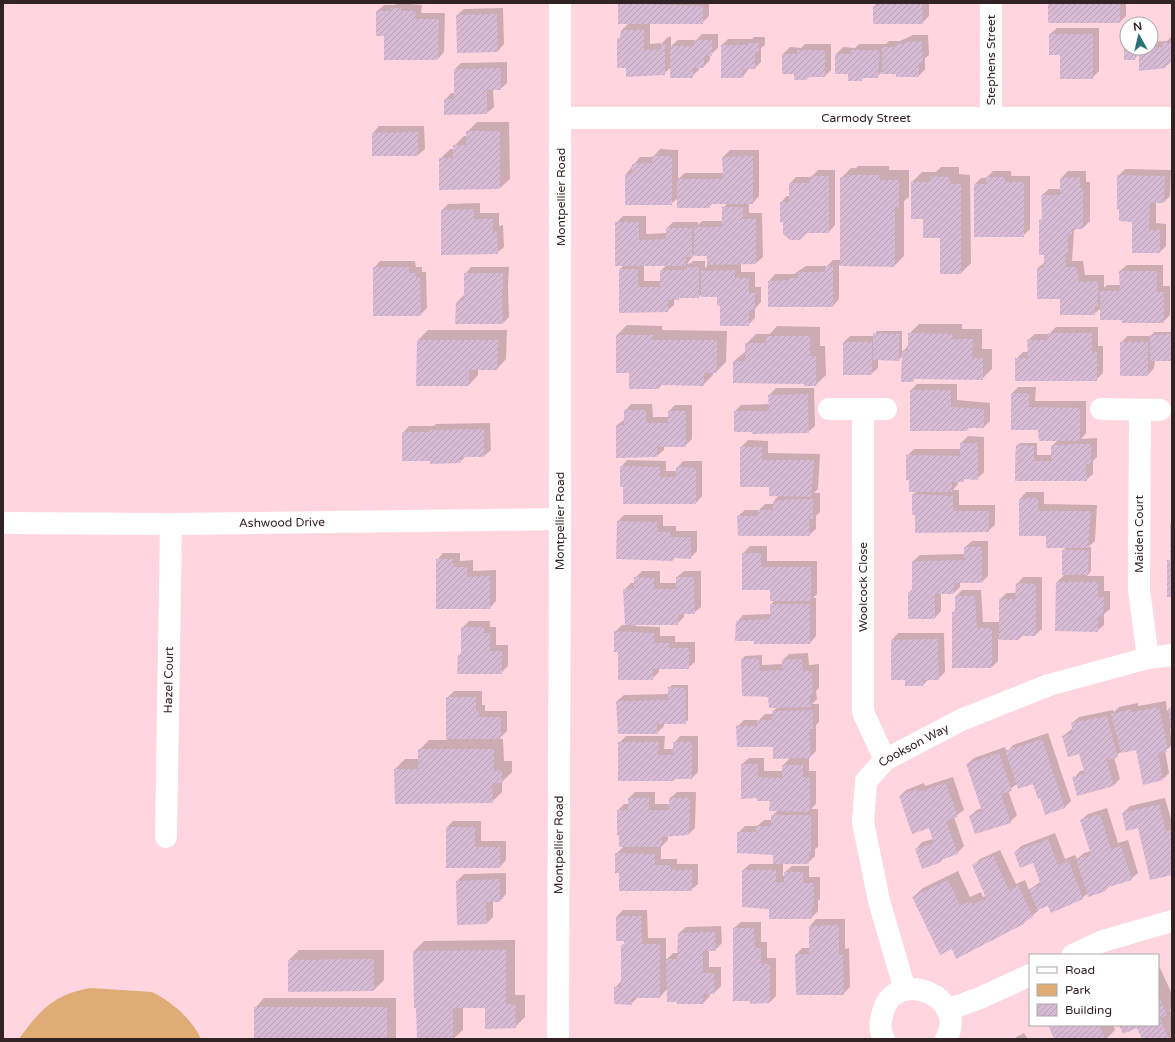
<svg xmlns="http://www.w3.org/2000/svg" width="1175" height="1042" font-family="'Varela Round',sans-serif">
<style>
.park{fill:#dfac75}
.shadow{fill:#0003;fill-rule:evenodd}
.building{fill:url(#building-hatch)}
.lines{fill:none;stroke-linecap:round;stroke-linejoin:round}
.minor{stroke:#fff;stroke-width:22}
.labels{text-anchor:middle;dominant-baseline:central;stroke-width:4;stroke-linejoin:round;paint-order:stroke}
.street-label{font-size:12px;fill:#312225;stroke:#fff}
</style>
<defs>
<pattern id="building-hatch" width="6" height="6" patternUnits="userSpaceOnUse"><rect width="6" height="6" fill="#d7bad3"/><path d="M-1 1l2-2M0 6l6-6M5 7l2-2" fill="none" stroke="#b9a0b5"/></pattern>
</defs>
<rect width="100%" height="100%" fill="#ffd6e0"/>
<path class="park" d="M90 988 152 992C171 1001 192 1019 201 1039H19C40 1010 53 995 90 988Z"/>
<path class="shadow" d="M397 3 422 5 421 13H445L444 52 438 59 385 35 377 11 384 5H395Z
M619 3H709V16L702 23H650V44L662 43 668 37H671V46L678 40H696L702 34H718V48L710 55V60L703 67H699V70L692 76 671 67 664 74 627 67 618 39 622 35V30L629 23H619Z
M877 3H929V16L922 23 874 7Z
M1049 3H1126V16L1120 22Z
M503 8 504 44 498 51 457 15 464 9Z
M1057 28H1099V71L1092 78 1061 54 1050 34Z
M913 35H928L929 55 925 58V69L919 76 883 71 877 77H865L861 80 849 73 836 54 843 47 855 48 859 44H886L889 41H900Z
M754 37H765V45L761 48V62L755 68H749L743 77 722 45 728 39H752Z
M1171 37 1172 61 1165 67 1140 54H1138L1135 59 1125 50 1127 48H1151V42L1167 41Z
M805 44H831V70L825 76H810L807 79H795V73L783 54 790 47 801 48Z
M507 62V83L500 89H493L494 107 487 113 445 114V100L451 93H455V69L461 63Z
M477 122H509L510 179 500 188 440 189V159L450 149H454V146L464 136H467V132Z
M379 126H424L425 149 418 155H373V133Z
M660 149 678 150V179L685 173H724L723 157 730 150H759V196L753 203H749V213H762L763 257 756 263 741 264V272H755V287H761V302L755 309V318L748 325 721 305 718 296 702 293 699 297H681L678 299H674V305L667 311 620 312V269L624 265 616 223 623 216H646V234L667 233V228L673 222H698V225L702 221H723V208L728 203H713L709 207 678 198 671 204 626 174 640 157H653ZM695 253 708 255V265L705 268V261H693L691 263 687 264ZM644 265H667L661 270V281H644Z
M858 166H889V170H909V197L904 201V256L894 266 839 265V299L833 306 769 281 775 274H794L806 266H827L833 260H841V178L851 168H856Z
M941 167H959V174L970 175 971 263 961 273 941 237 924 218 912 182 922 172H936Z
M1125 169 1171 170 1170 196 1164 202H1156V223L1166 224V246L1160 252 1133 221 1118 176Z
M818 170H835V225L829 232 784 221 781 202 787 196H790V183L796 177H811Z
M993 171H1011V176H1030V229L1023 236 975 184 981 178H986Z
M1068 171H1086V182H1090V221L1083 228H1077L1074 231 1072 261H1083L1085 275H1104V288L1107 285H1121L1120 271 1127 265H1163V286H1170V315L1163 322 1123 319 1101 308 1094 314 1061 297 1038 268 1045 262 1040 220 1043 218 1042 195 1049 189H1061V178Z
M480 203V213H499V226L503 225 504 247 497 253 442 210 448 204Z
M380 261H415L416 267H422V272H426L427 308 420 315 374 268Z
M471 267H509L508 286 509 317 503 323 457 302 464 295 465 274Z
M919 324H962V329H982V349H992V369L982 379 915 378 913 381 902 356 899 360H878V368L871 374 844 342 850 336H874L877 331H902V352L909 345V334Z
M627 325 662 326V330L727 331 726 362 716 372H713V375L703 385 662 384 659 388 630 372 617 335Z
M777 326 820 327V346H825L826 375 816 385 734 361 746 351V344L756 334H770Z
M1056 327H1098V346H1103V373L1096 380 1016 359 1023 352H1029L1028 340 1035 334H1049Z
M428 330H507L506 359 497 369H478V375L469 385H417L418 340Z
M1154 332H1172V360H1155L1154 368 1148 375 1121 343 1127 336H1151Z
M917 384H957V400L990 403V421L984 427H970L967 430 911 390Z
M1018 387H1036L1035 401H1086V433L1081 439 1097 438V457L1093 461V474L1086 480 1016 462 1019 459 1017 446 1020 443H1037V455H1052V446L1058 440 1039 429 1012 393Z
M776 388H814L815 426 808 432 735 411 741 405 770 404 769 395Z
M631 404H652L653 417H669V411L675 405H692V439L685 446H664V450L657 456 617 425 625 419V411Z
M490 423 491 450 484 456H466L460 462 431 460 403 433 409 426H434L436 424Z
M968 436 984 437V472L977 479 966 478 963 481H958V484L953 490H959V505H995V525L988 531 916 514 913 494 917 491 907 456 914 449H961V443Z
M748 440 768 441V453L820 454 818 489 814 493H820V512L816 516V529L809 535 738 516 745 510H759L765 504H774V501L779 495 770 486 741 447Z
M627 460 666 461V471H677V468L683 461H702V496L696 503 624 486 621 467Z
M1026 492H1044V504L1097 505 1095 541 1088 547H1091V571L1087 576H1104V591H1110V609L1104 614V625L1097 631 1057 582 1065 574 1063 550 1067 547 1047 535H1020V499Z
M624 515H663V526H676V531H697V551L690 558 675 557 673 560 618 521Z
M972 541H988V576L982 582H960V587L954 593H941V611L935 618 909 593 913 588V561L920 555 965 554V547Z
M750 546H767V561H817V594L813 598H816V636L810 643 755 640 737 622 743 615 771 614V604L775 600 771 589H743V553Z
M443 553H460V561L473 560V571L496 570V601L490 608 437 560Z
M642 571H660V583H677V577L684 571H701V607L694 613H684V617L677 624H635V626L660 627V636H675V642H695V662L688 668H659V672L652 679 619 651 615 632 622 625H626L624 590 631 583H635V578Z
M1023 577H1042V629L1035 635H1023L1019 639H998V661L992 667 953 612 956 610V596L962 590H981L983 622H1000V599L1007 593H1017V584Z
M469 621H490V627H496V645H508V666L501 673 459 656 462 652V628Z
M898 633H944L945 672 938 679H929L923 685 906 679 892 640Z
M808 653 809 665 819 664V688L816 691 817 699 812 704H819V722L816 725V751L809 758V771H816V804L811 809H818V847L815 849V856L808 863H783V876H785V872L792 866H809V877H820V899L818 901V911L811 918 770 908 743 870 750 864H774V854L738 833 745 826H757L764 820H772V816L778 810 771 800 758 797 742 764 749 758H764V771H783V765L790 758 774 746 737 727 744 720H759L765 714H773V711L778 707 769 696 743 695 742 659 745 656 762 655V665L783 664V660L789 654Z
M672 685H688V720L685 723H664V726L657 733 617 701 624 695 669 694V688Z
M454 691H482V705H485V711H507V731L499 739H503L504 761H512V772L502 782V792L492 802 395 769 405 759H419V750L429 740H447V698Z
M1166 701 1167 711 1172 706V728H1170L1172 745 1165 751 1169 773 1163 779 1136 748 1122 751 1114 757 1120 779 1114 785 1074 778 1080 771 1085 770 1080 752 1063 736 1073 728 1072 723 1079 717 1113 710 1114 712 1119 707 1138 703V706Z
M1048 733 1071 801 1065 807 1041 797 1033 783 1017 784 1008 791 1017 815 1010 822 970 816 977 810 982 808 967 764 974 758 1005 747 1007 752 1013 745Z
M626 736H665L664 749H674V743L680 736H698V772L692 778H676L674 780 619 743Z
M953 777 964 810 954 817 964 846 957 853 944 858 939 863 916 849 922 842 933 839 929 827 900 796 906 790 924 783 925 786Z
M635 792H655V804H670V798L677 792H696L695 828 689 834 668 836V840L661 847V859H677V864H698V884L691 890 620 872 616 854 624 846 618 810 624 804H629V798Z
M1165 798 1172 823V874L1139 827 1123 813 1130 806Z
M1107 808 1118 843 1128 840 1138 873 1131 879 1110 886 1105 890 1088 893 1082 898 1049 904 1038 908 1039 910 1024 923 957 958 952 948 913 897 923 888 958 871 970 897 981 892 983 897 986 896 973 866 980 859 1000 850 1016 884 1025 880 1029 890 1041 881 1033 862 1015 852 1021 846 1055 833 1065 859 1075 855 1077 859 1084 853 1091 851 1081 820 1088 814Z
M453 821H481V841H506V860L500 867 447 827Z
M506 873V894L500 901H493V917L487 923 457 881 464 874Z
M623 910H647L648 938H666V960L673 953H678L679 933 686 927 721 926 722 943 715 950H709V967H721V986L714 993H710V996L703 1003 667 989 660 997H638L631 1004 615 988 621 981 622 945 625 943 617 916Z
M816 919H845V949L849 948 850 987 843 994 796 955 802 948H810V926Z
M741 922H761V942H767V958H776V996L770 1002 734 928Z
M515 940V995H525V1017L515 1027 486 1007H463V1030L453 1039H418L414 951 424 941Z
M299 950H384V980L374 990 289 960Z
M1160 968 1172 994V1008L1170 1010 1172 1014V1038L1143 1039 1137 1026 1120 1025H1158V969Z
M264 998H396V1039H255V1008Z
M1049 1025H1113L1115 1030 1106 1039H1055Z
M1024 1033 1028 1039H1013Z"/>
<path class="building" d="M618 3 703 6V24H618Z
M879 3H922L923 24H873V6H879Z
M1048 3H1120V23H1048Z
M391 8H401V11H416L415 19H439L438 60H384V36H376V11H391Z
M497 14 498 52 457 53 456 15Z
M621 30H644V50L661 49V43H665V75L626 77V68H617V38H620Z
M1049 34H1093V79H1060V55H1049Z
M694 40H712V56H704V68H693V78H670V46H694Z
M922 41 923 63H919V77H896V74H882V47H896V44H905V42Z
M747 43H759V52H755V69H743V78H721V45H747Z
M1163 43H1172V62L1166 63V68L1139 71V55H1137V48L1163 47Z
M1124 49H1135V60H1124Z
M797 50H825V77H807V80H794V74H782V54H797Z
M851 50H880L878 78H862V81H848V74H835V54H852Z
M501 68V90H487V114L444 115V99H454V69Z
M466 131H500V189L439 190V158H453V145H466Z
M418 132V156H372V133Z
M652 156H672V205H625V174H632V164L652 163Z
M753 156V204H710V208H677V179H723L722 157Z
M847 175H880V180H899V208L895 207V267L840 266V177H847Z
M1117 175 1165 176 1164 203H1150L1149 230H1160V253H1132V222L1119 221V210L1117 209Z
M810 176H829V233H807L800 240H790L783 234V222H780V202H789V183H810Z
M930 176 950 177V184H961V274H940V238H923V219H911V182H930Z
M986 177H1005V182H1024V237H974V184H986Z
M1080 177V188H1083V229H1072V234L1068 235V254H1065L1066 267H1077L1079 282 1098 281V306H1095V315H1060V299H1037V268H1044V255H1048H1039V220H1042L1041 195H1060V178Z
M722 207H743V219H756V264L707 265V256H694V227H722Z
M474 209V219H493V232H497L498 254 441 255V210Z
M615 222H639V240L666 239V228H692V257H686V266H615Z
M825 266H833V307H768V281L789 280V278H798V272H825Z
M373 267H409V273H416V278H420L421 316H373Z
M686 267H699V298H679V300H668V312L619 313V269H638V287H660V270H686Z
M735 270V278H749V293H755V310H749V326H720V306L717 305V297H701V271Z
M1119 271H1157V292H1164V323H1122V320H1100V291H1120Z
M464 273H503V292H502L503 324H455L456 302 462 301 464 300Z
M873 333 899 334V361L873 360Z
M908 333 952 334V339H973L972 358H983V380L913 379V382H901L902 351H908Z
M1048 333H1092V352H1097V381H1015V358H1028L1027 340H1048Z
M1172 334V361H1150V335Z
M616 335H653L652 340H717V373H704V386L659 385V389H629V373H616Z
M766 336H810V356H816V386H804V384L733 383V361H745V343H766Z
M417 340H498L497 370H469V386H416Z
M843 342H872V375H843Z
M1120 342H1148V376H1120Z
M910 390H951V407L984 409V428H967V431H910Z
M1011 393H1029V407L1080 408V441H1039L1038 430H1011Z
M808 394 809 433 752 434V432H734V411H769L768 395Z
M624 410H646V423H668V411H686V447H658L657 457 616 458V425H624Z
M484 429V457H460L461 463 430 464V461H402V432H429V430Z
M960 443H978V480L964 479V482H952V492H909V480H906V455L960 456Z
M1069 444H1091V464H1086L1087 481H1015V461H1051V445H1069Z
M1016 445 1034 446V461L1015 460Z
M740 447H762V460H814L811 497 769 496V487H740Z
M620 466 660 467V477H676V467L696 468V504H623V487H620Z
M912 494 953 496V511H989V532L915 533V515H912Z
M1038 498V511H1091L1088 548H1046V536H1019V499Z
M792 499H813V519H809L810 536H738L737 516H758V510H773V501Z
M617 521 657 522V532H670V537H691V559L673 558V561L616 559Z
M1170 524H1172V597H1167V560H1170Z
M964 547H982V583H954V594H935V619H908V592H912V561L964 560Z
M1062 550H1089L1088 575H1062Z
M742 553H761V567H811V601H770V590H742Z
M436 559H453V567H467V577L490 576V609H436Z
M634 577 654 578V589H676V577H694L695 614H680L678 616V625H625L623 589H634Z
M1056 582H1098V597H1104L1103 616H1098V632L1055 631Z
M1016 583 1036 584V636H1020L1019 640H999V599H1015Z
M955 596H975L977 628H992V668H952V612H955Z
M770 604H810V644H754V641H735L736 621 770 619Z
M461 627H484V633H490V651H502V674H457L458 655H461Z
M614 631 654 633V643H669V648H689V669H653V680H618V652H614Z
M938 639 939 680H923V686H905V680H891V640Z
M759 658 760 671 782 670V660L802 659 803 671H812L813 695H810L811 707 769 708 768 697 742 696 741 659Z
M668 687 686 688V724H657L658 734H618L616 701 668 700Z
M446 697H476V711H479V717H501V739H446Z
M1159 707 1167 743V752L1158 753 1163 780 1143 785 1136 750 1121 753 1111 714 1131 709 1132 712Z
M1172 708V729H1171L1168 709Z
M813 710V729H810V758L773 759V747H737L736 726H757V720H772V711Z
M1107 716 1118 757 1107 760 1114 786 1077 796 1072 777 1085 774 1079 754 1068 757 1062 736 1073 733 1071 723Z
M1042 739 1065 808 1045 815 1040 798 1038 799 1033 784 1018 789 1005 751Z
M618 742H659L658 755H673V742H692V779H674V781H618Z
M418 749H494V771L502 770V783H492L493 803 395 804 394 769H418Z
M999 753 1012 791 1001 794 1011 823 975 834 969 816 982 811 966 764Z
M741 764H758V777L782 778V765H803V777L810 778V812L769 811 770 801H757V798L741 799Z
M946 783 958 817 946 821 958 854 938 861 939 863 922 869 915 849 934 843 929 828 912 834 899 796 917 789 918 792Z
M628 798H649V810H669V798H690L689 835 662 837V847H619V836L617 835V810H628Z
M1159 804 1166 831 1172 830V875L1150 880 1138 828 1126 831 1122 813Z
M1100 814 1111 849 1121 846 1132 880 1105 888 1106 891 1088 897 1076 859 1091 855 1080 820Z
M771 815H811V854H809V864H773V855L737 853V832H756V826H771Z
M446 827H475V847H500V868H446Z
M1048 839 1058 865 1069 861 1083 899 1051 913 1048 906 1037 910 1029 889 1041 885 1033 863 1020 868 1014 852Z
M615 853 655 854V865H671V870H692V891H619V873H615Z
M993 855 1009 890 1018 885 1033 917 1023 922 1024 924 956 959 952 949 940 955 912 897 948 880 960 906 971 901 972 905 986 898 972 865Z
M742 870H776V882H784V872H803V883H814V907L812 906V919H769V909L742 907Z
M500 879V902H486L487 924 457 925 456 881Z
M616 916H641L642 944H660V998H632V1005L614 1004V987H621V945H624V941H616Z
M839 925V955H843L844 995H796L795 954H809V926Z
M733 928H754L755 948H761V964H770V1003L750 1004V1001H733Z
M715 932 716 951H703V973H714L715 994H703L704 1004H677V1002H667L666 959H677L678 933Z
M506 950V1004H515L516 1028 485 1029V1008H453V1039H417L416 1008H414L413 951Z
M374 959V991L288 992V960Z
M1158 994 1167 1015 1160 1018 1169 1039H1142L1137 1028 1123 1034 1119 1025H1158Z
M254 1007H387V1039H254Z
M1048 1025H1100L1105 1039H1054Z"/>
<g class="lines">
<g class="minor">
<path d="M991 3V117"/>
<path id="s1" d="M561 118H1172"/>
<path d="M829 409H886"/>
<path d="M863 409V712L885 760"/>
<path d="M1101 409 1160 410"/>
<path d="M1140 410 1139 590 1148 658"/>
<path id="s2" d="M3 523 171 524 560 519"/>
<path id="s3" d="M166 837 171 524"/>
<path d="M1073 955 1103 941 1172 921"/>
<path id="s4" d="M905 990 879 901 863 822 866 781 885 760 961 720 1049 685 1148 658 1172 655"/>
<path d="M947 1010 980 998 1030 975"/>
<path id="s5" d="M558 1039 560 519V3"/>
<path d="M884 1039C879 1031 880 1021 883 1012 895 966 970 997 946 1039"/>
</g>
</g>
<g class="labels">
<g class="street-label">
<text transform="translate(991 60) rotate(-90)">Stephens Street</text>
<text stroke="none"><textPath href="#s1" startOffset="305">Carmody Street</textPath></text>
<text transform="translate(561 197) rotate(-90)">Montpellier Road</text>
<text stroke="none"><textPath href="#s5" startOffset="518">Montpellier Road</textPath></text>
<text stroke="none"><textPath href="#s2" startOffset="279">Ashwood Drive</textPath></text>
<text transform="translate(1139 534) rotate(-90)">Maiden Court</text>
<text transform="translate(863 587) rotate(-90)">Woolcock Close</text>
<text stroke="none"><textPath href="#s3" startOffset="157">Hazel Court</textPath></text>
<text stroke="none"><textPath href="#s4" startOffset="275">Cookson Way</textPath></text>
<text stroke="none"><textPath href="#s5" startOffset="194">Montpellier Road</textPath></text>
</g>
</g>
<rect width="1175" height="1042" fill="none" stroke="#312225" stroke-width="8"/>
<rect x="1029" y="954" width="130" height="72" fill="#ffffff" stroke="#ada7a8"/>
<rect x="1037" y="967" width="20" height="6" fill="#ffffff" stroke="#ada7a8"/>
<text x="1065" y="974" font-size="12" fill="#312225">Road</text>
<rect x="1037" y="984" width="20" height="12" fill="#dfac75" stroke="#ada7a8"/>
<text x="1065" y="994" font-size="12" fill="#312225">Park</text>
<rect x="1037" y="1004" width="20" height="12" fill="url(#building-hatch)" stroke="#ada7a8"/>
<text x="1065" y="1014" font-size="12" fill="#312225">Building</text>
<g transform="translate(1139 36) rotate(352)"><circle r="19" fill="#ffffff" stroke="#ada7a8"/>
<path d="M0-3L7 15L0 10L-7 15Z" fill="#287277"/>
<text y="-6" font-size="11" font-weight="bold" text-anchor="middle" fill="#312225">N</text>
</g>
</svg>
